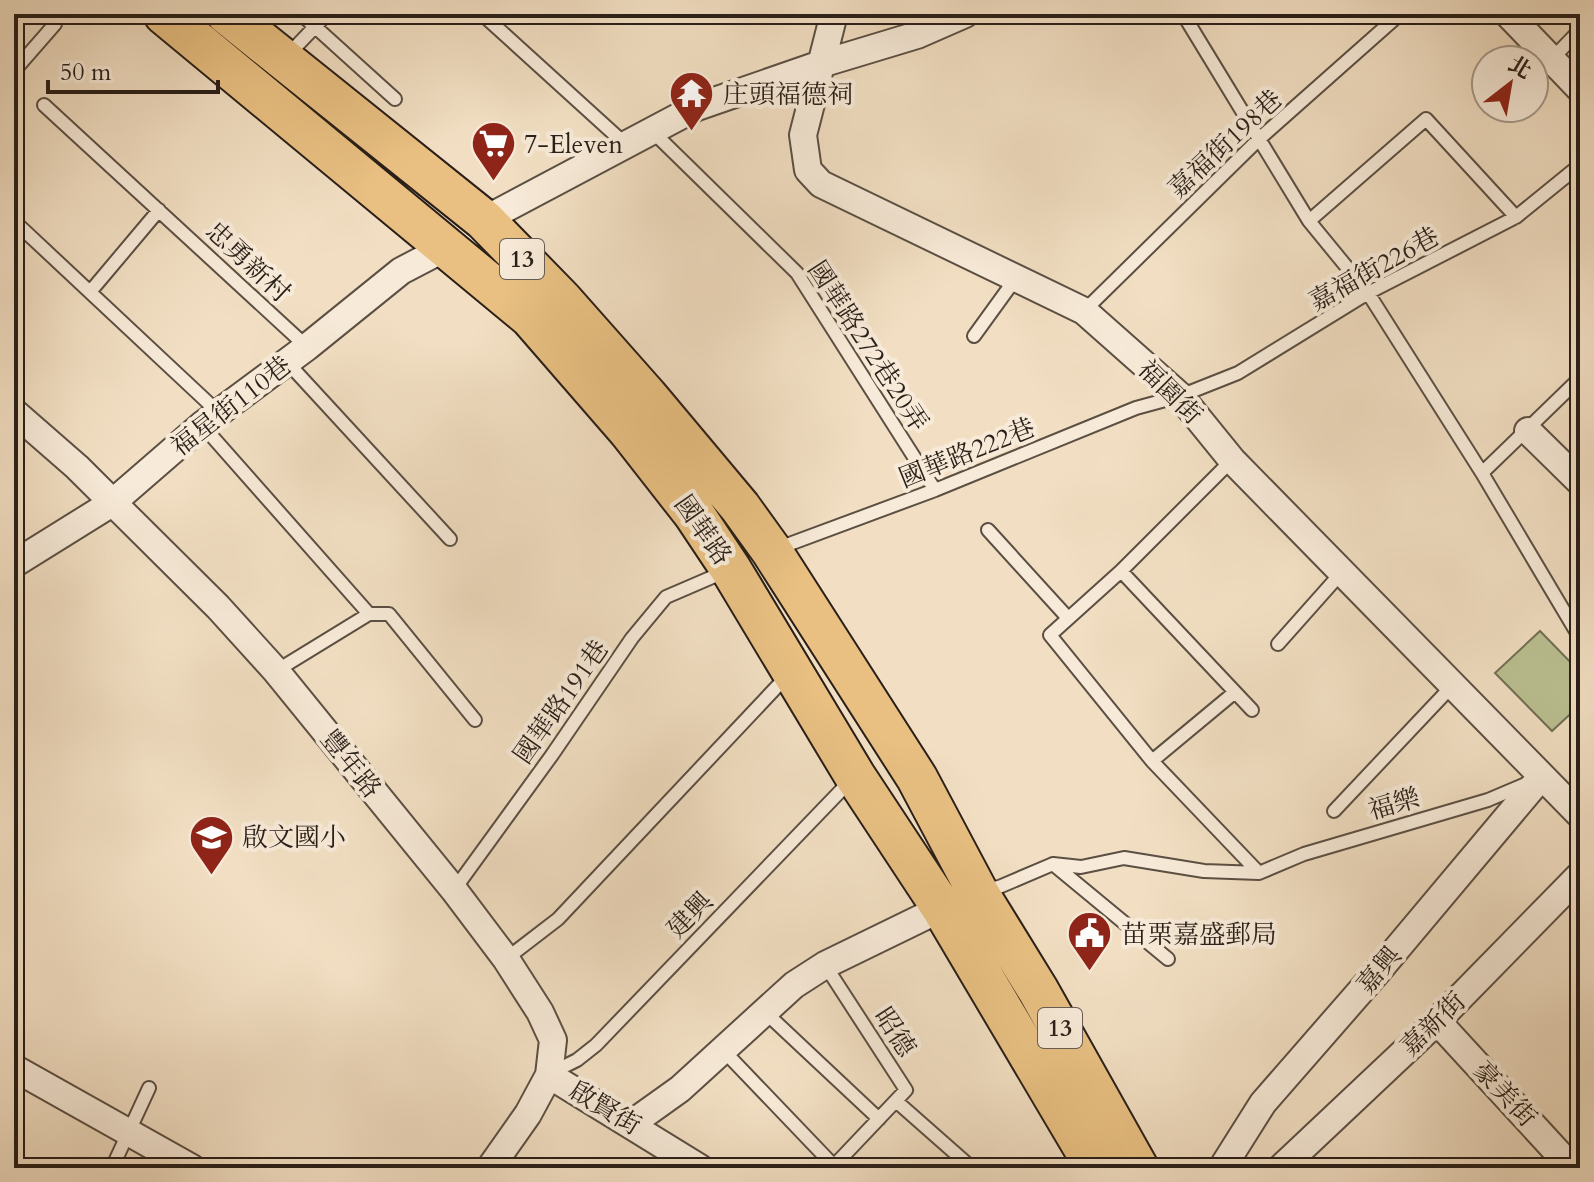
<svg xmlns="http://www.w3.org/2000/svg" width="1594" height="1182" font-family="Cardo,'Noto Serif TC',serif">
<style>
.green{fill:#bbc193;stroke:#727056;stroke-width:2}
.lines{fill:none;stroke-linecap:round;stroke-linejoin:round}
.lane-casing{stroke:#5b4f43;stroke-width:16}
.street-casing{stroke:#5b4f43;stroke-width:30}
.primary-casing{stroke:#291f18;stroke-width:44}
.lane{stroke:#f7ead8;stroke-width:12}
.street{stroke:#f7ead8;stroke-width:26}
.primary{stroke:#e9c082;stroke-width:40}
.labels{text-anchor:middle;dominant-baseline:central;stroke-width:8;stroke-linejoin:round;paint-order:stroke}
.shield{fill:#f7ead8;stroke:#675c52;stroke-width:2}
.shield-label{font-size:24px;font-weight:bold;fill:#291f18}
.poi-label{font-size:26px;fill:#291f18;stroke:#f7ead8;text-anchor:start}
.street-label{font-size:26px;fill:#291f18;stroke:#f7ead8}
</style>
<rect width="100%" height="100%" fill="#f2dfc3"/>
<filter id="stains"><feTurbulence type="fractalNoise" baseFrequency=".0025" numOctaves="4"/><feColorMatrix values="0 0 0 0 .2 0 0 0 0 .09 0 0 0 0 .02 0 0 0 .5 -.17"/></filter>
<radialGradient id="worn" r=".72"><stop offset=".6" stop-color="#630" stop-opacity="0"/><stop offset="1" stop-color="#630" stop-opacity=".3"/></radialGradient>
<path class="green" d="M1540 631 1580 672V705L1552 731 1495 673Z"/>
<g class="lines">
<defs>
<path id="lane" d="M301 14 395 99
M482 14 624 143
M1183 14 1309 221 1368 293 1482 473 1580 638
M288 55 327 14
M1551 60 1580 30
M14 71 55 24
M44 105 307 347
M653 132 797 273 935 490
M14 221 218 412
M1309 221 1426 119 1516 217
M90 292 159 210
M1084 311 1259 139 1400 14
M974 336 1016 278
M287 362 450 539
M202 425 369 614H389L475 720
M1232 460 1121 571 1050 635 1152 761 1259 873
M1482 473 1580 378
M988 530 1068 618
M776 549 935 490 1136 408 1180 396 1238 373 1368 293 1516 217 1580 165
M1121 571 1252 710
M1278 644 1342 572
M276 671 369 614
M1152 761 1235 692
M1334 811 1453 685
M1053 864 1168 959
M454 890 552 755 632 638 666 597 724 572
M984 890 999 887 1053 864 1081 867 1124 858 1204 871 1259 873 1304 854 1488 800 1528 783
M506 959 558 919 787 676
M825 965 906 1090 832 1168
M765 1012 879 1119
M722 1049 834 1166
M551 1073 577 1060 596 1045 852 779
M896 1101 972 1168
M112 1168 149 1088"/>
<path id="street" d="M834 14 803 135 808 170 821 184 1084 311 1180 396 1232 460 1580 815
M1508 14 1580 89
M484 220 697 107 821 64 917 35 965 14
M14 412 77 467 218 607 276 671 454 890 506 959 540 1012 553 1040 549 1075 528 1114 490 1168
M1528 431 1580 482
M14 564 112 503 202 425 307 347 401 271 447 247
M1437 1021 1572 1168
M14 1068 192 1168
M549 1075 700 1168
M631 1124 680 1089 794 985 825 965 942 908
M1222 1168 1263 1103 1379 970 1541 777
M1281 1168 1437 1021 1580 875"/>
<path id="primary" d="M164 14 530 317 629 431 694 514 730 568 855 776 942 908 1096 1168
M227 14 484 220 562 300 647 396 740 507 771 550 917 778 977 891 1038 990 1138 1168"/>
</defs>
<use href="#lane" class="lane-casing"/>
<use href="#street" class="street-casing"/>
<use href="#primary" class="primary-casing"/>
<use href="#lane" class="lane"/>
<use href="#street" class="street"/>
<use href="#primary" class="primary"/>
</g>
<defs>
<symbol id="temple-pin" viewBox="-11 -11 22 30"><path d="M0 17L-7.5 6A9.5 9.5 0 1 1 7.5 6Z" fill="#8f2418" stroke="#f7ead8"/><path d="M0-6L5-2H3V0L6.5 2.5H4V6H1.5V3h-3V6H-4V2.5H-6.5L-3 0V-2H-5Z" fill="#fff"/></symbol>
<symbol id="supermarket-pin" viewBox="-11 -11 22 30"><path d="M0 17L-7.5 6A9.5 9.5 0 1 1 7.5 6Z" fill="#8f2418" stroke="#f7ead8"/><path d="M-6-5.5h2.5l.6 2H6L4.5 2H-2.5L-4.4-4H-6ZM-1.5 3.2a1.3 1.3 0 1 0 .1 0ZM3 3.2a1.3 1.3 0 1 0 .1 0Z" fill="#fff"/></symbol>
<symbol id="school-pin" viewBox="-11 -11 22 30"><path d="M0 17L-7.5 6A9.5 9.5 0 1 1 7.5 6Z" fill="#8f2418" stroke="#f7ead8"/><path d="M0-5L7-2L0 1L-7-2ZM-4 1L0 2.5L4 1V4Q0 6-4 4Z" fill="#fff"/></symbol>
<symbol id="civic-pin" viewBox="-11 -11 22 30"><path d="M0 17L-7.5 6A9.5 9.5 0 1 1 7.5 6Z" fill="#8f2418" stroke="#f7ead8"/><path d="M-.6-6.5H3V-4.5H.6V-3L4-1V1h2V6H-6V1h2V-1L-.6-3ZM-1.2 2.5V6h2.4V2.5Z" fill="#fff"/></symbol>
</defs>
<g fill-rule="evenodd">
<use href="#temple-pin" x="666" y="68" width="51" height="69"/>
<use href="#supermarket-pin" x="468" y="118" width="51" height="69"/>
<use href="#school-pin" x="186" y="812" width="51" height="69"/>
<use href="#civic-pin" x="1064" y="908" width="51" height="69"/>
</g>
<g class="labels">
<g class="shield">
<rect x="500" y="239" width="44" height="40" rx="6"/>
<rect x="1038" y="1008" width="44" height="40" rx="6"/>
</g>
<g class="shield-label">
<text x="522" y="259">13</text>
<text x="1060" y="1028">13</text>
</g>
<g class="poi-label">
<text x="723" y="94">庄頭福德祠</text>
<text x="524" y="144">7-Eleven</text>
<text x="242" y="837">啟文國小</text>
<text x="1121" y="934">苗栗嘉盛郵局</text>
</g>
<g class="street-label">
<text transform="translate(1225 144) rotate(-43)">嘉福街198巷</text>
<text transform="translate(248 262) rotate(43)">忠勇新村</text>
<text transform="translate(1374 269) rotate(-29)">嘉福街226巷</text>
<text transform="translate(868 346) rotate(57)">國華路272巷20弄</text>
<text transform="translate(1170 392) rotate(45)">福園街</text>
<text transform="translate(231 406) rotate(-38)">福星街110巷</text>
<text transform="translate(967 453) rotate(-22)">國華路222巷</text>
<text transform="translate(703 530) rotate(55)">國華路</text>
<text transform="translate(561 702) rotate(-55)">國華路191巷</text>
<text transform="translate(351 764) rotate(51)">豐年路</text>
<text transform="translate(1394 804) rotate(-16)">福樂</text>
<text transform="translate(690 915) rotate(-46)">建興</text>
<text transform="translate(1379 970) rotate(-50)">嘉興</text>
<text transform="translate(1433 1024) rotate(-44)">嘉新街</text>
<text transform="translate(895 1032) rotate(57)">昭德</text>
<text transform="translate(1505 1094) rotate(47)">豪美街</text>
<text transform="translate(605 1108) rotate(31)">啟賢街</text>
</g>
</g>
<rect width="1594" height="1182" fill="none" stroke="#f2dfc3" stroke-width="48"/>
<rect x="16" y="16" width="1562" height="1150" fill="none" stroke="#291f18" stroke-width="4"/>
<rect x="24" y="24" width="1546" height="1134" fill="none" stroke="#291f18" stroke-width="2"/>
<g transform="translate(1510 84) rotate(31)"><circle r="38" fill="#f7ead8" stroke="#a5998b" stroke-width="2"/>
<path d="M0-6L14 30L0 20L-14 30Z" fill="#8f2418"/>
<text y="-12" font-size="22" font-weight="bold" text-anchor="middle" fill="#291f18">北</text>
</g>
<path d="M48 80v12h170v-12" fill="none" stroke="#291f18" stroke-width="4"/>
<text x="60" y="80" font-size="24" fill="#291f18" stroke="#f7ead8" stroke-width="6" paint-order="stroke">50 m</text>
<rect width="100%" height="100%" filter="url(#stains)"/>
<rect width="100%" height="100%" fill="url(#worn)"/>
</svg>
